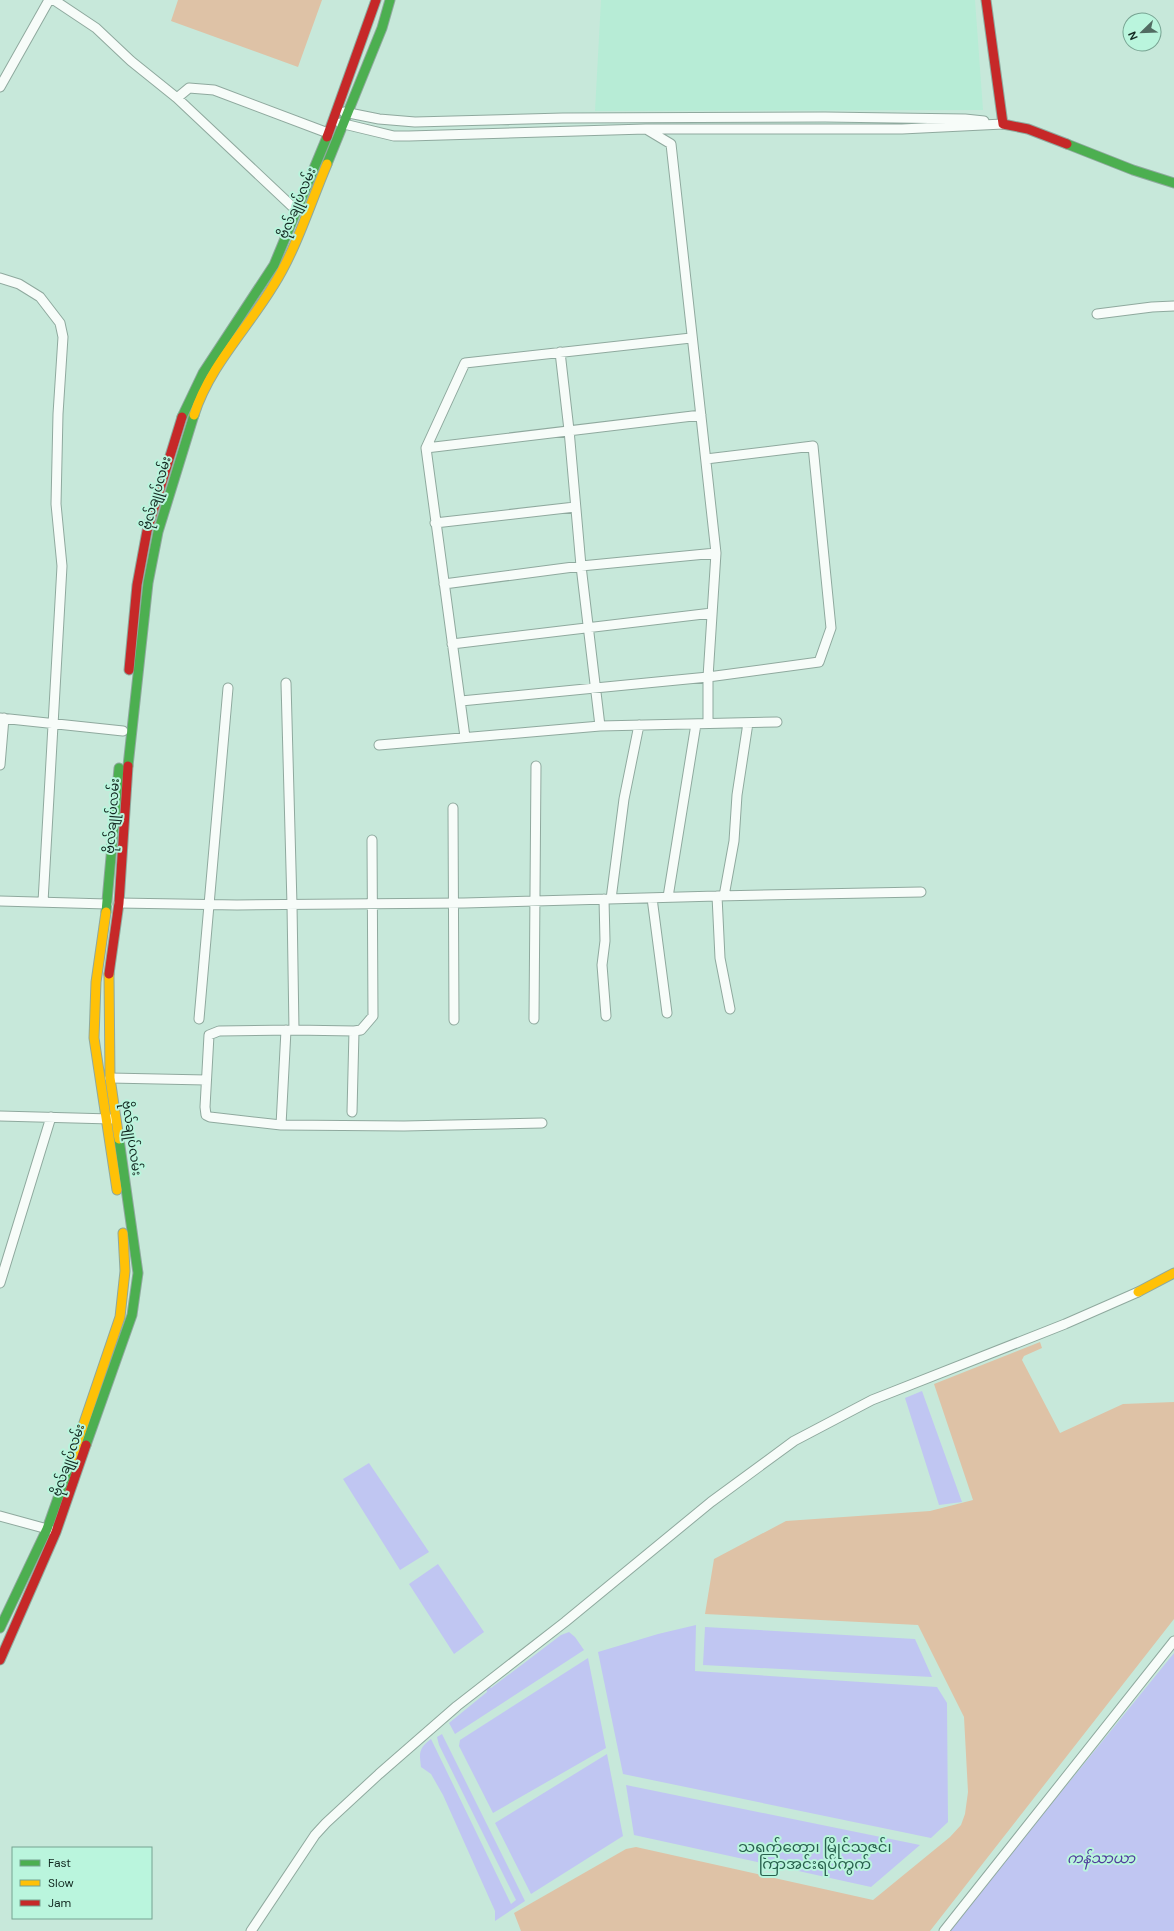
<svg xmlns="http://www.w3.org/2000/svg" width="1174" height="1931" font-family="'DM Sans','Noto Sans Myanmar',sans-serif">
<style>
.built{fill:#b7ecd6}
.green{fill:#dec2a6}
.water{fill:#c0c6f2}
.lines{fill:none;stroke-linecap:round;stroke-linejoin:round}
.street-casing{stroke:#8fa99e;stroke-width:11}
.fast-casing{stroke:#8fa99e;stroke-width:11}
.slow-casing{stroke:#8fa99e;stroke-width:11}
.jam-casing{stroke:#8fa99e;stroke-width:11}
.street{stroke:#f7fcf9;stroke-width:9}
.fast{stroke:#4caf50;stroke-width:9}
.slow{stroke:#ffc107;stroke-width:9}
.jam{stroke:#c62828;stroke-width:9}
.labels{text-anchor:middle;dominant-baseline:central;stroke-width:4;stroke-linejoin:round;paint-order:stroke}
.street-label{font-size:13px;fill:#122921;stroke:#baf5dd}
.water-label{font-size:14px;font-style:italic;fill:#503c9d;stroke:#baf5dd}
.quarter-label{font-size:15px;fill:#28614d;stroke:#baf5dd}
</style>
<rect width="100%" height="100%" fill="#c7e8da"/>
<path class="built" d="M601 0H975L983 110 595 111Z"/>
<path class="green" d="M178 0H322L298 67 171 21Z
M1040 1342 1042 1348 1024 1356 1022 1360 1060 1433 1123 1404 1174 1402V1619L930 1931H521L514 1913 626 1849 636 1847 873 1900 950 1837 961 1825 965 1814 968 1792 964 1717 918 1625 705 1614 714 1559 786 1521 930 1511 973 1500 934 1384Z"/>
<path class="water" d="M922 1391 962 1502 939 1505 905 1398Z
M369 1463 429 1552 400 1570 343 1479Z
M438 1564 484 1632 454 1654 409 1584Z
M696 1625 695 1671 937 1687 947 1703 948 1822 931 1838 623 1774 598 1652 658 1634Z
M705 1627 915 1639 932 1677 703 1665Z
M569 1632 575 1637 584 1650 455 1734 449 1723 487 1692 486 1688 489 1686 491 1688 561 1635Z
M1174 1653V1931H949L962 1914Z
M588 1658 606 1748 493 1813 459 1746 460 1740Z
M442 1734 525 1901 495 1921V1911L443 1795 431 1774 421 1767C419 1752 419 1748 431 1739L511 1904 516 1900 439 1745 437 1737Z
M607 1754 623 1836 531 1894 495 1823Z
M626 1785 920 1845 871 1887 634 1835Z"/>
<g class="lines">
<defs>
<path id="street" d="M54 0 96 28 131 61 177 98 297 211
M0 87 49 0
M177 98 189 88 214 90 328 133
M344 112 379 119 415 122 563 118 825 117 965 119 984 121
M340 123 394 136H409L646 129H902L1003 124
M646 129 671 144 716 553 708 677V723
M0 278 19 284 40 297 60 323 63 337 58 414 56 504 62 566 43 902
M1097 314 1152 307 1174 306
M560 352 569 430 581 566 600 726
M426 448 701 415
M435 523 575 507
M444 584 581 566 716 553
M452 644 712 613
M286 683 292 905 294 1030 219 1031 209 1035 205 1107 206 1115 210 1117 281 1125 404 1126 542 1123
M461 701 708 677 819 662 831 628 813 446 706 459
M0 718 123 731
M465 737 426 448 465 363 691 338
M379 745 600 726 777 722
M0 765 4 718
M453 808 454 1020
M717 896 720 958 730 1009
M724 896 734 841 737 795 748 723
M668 897 696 724
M652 898 667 1013
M604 899 605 941 602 965 606 1016
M611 899 624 799 639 725
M0 901 107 904
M119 903 237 905 464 903 717 896 921 892
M199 1019 228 688
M534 1019 536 766
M294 1030 354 1031 361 1030 373 1016 372 840
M110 1078 206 1080
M352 1112 354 1031
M0 1116 111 1119
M281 1125 286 1030
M0 1283 51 1117
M0 1516 51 1530
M251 1931 315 1835 326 1823 379 1774 457 1706 565 1622 711 1502 794 1441 872 1400 1065 1324 1138 1292
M944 1931 1174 1641"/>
<path id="fast" d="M1067 144 1133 170 1174 183
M327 164 382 28 390 0
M182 417 203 373 274 265 327 137
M128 766 148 583 158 532 194 415
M106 912 119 768
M86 1445 132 1315 138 1273 119 1139
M0 1628 47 1529 71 1461"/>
<path id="slow" d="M194 415C209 367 247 329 273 286 296 250 310 204 327 164
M106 912 96 982 94 1038 117 1190
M109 974 110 1078 119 1139
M1138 1292 1174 1273
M71 1461 120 1317 125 1271 123 1233"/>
<path id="jam" d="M986 0 1003 124 1028 129 1067 144
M327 137 376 0
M129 670 137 585 147 531 182 417
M109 974 119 903 128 766
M0 1660 56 1532 86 1445"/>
</defs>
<use href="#street" class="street-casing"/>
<use href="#fast" class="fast-casing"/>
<use href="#slow" class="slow-casing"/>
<use href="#jam" class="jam-casing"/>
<use href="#street" class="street"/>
<use href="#fast" class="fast"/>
<use href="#slow" class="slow"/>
<use href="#jam" class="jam"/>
</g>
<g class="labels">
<g class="street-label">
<text transform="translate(297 203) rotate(-67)">ဗိုလ်ချုပ်လမ်း</text>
<text transform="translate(156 493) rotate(-74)">ဗိုလ်ချုပ်လမ်း</text>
<text transform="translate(112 816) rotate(-86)">ဗိုလ်ချုပ်လမ်း</text>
<text transform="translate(132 1138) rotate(82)">ဗိုလ်ချုပ်လမ်း</text>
<text transform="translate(68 1460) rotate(-71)">ဗိုလ်ချုပ်လမ်း</text>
</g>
<g class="water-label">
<text x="1101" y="1858">ကန်သာယာ</text>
</g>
<g class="quarter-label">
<text x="815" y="1847">သရက်တော၊ မြိုင်သဇင်၊<tspan x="815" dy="17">ကြာအင်းရပ်ကွက်</tspan></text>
</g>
</g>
<rect x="12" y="1847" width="140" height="72" fill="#baf5dd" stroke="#77a392"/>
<rect x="20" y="1860" width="20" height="6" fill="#4caf50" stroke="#77a392"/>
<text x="48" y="1867" font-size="12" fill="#122921">Fast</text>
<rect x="20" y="1880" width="20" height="6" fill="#ffc107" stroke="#77a392"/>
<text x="48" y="1887" font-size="12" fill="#122921">Slow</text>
<rect x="20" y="1900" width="20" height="6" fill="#c62828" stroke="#77a392"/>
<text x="48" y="1907" font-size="12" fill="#122921">Jam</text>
<g transform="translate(1142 32) rotate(247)"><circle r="19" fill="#baf5dd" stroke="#77a392"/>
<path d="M0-3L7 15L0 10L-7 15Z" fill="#516c62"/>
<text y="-6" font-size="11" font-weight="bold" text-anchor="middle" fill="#122921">N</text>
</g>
</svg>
